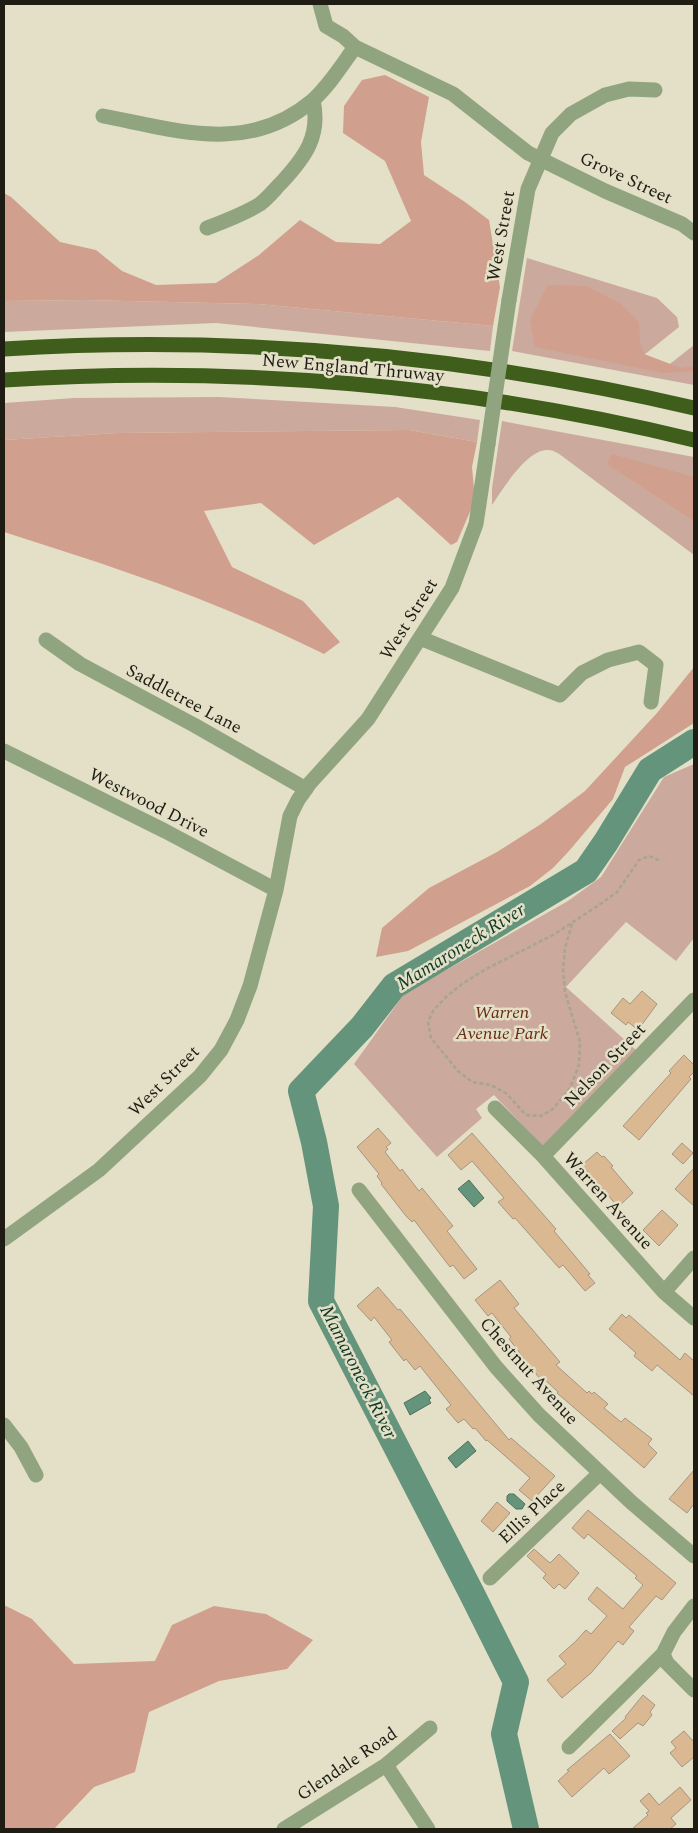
<svg xmlns="http://www.w3.org/2000/svg" width="698" height="1833" font-family="Spectral,serif">
<style>
.green{fill:#cca99d}
.forest{fill:#d19f8d}
.water{fill:#64947b;stroke:#4f705c}
.lines{fill:none;stroke-linecap:round;stroke-linejoin:round}
.river{stroke:#64947b;stroke-width:26}
.building{fill:#dab891;stroke:#a69582}
.path{stroke:#a7a490;stroke-width:2.5;stroke-dasharray:4 2.5;stroke-linecap:butt}
.minor{stroke:#91a480;stroke-width:15}
.highway{stroke:#3f5e1b;stroke-width:15}
.minor-bridge{stroke:#91a480;stroke-width:15}
.labels{text-anchor:middle;dominant-baseline:central;stroke-width:5;stroke-linejoin:round;paint-order:stroke}
.street-label{font-size:18px;fill:#1e1c13;stroke:#e3e0c7}
.park-label{font-size:18px;font-style:italic;fill:#682b13;stroke:#e3e0c7}
.water-label{font-size:19px;font-style:italic;fill:#0d3725;stroke:#e3e0c7}
</style>
<rect width="100%" height="100%" fill="#e3e0c7"/>
<path class="green" d="M527 258 657 298 677 317 679 327 644 355 666 367 694 345V385L512 351Z
M85 300 258 304 493 326 490 351 216 323 4 332V301Z
M219 397 395 407 480 420 477 442 409 430 117 433 4 440V403L74 398Z
M502 421 694 457V555L562 456C558 453 553 450 548 450 527 449 503 489 492 505V488Z
M694 764V938L676 961 626 922 566 987 637 1051 544 1148 494 1095 476 1109 482 1118 437 1157 354 1064 404 994 568 901 601 877 664 777Z"/>
<path class="forest" d="M385 75 429 97 421 142 424 175 465 202 489 220 500 287 493 326 258 304 85 300 4 301V193L11 197 60 242 96 250 122 271 156 285 216 283 259 255 300 220 336 242 380 244 411 221 385 161 343 133 344 106 362 80Z
M548 285 586 286 621 304 639 322 640 342 644 354 681 368 694 366V371L663 373 535 347 530 320Z
M409 430 477 442 472 467 475 500 457 542 451 545 398 497 314 545 261 503 204 511 232 567 303 601 340 642 324 654C301 643 279 632 255 622 173 586 89 559 4 532V440L117 433Z
M612 454 694 477V521L607 464Z
M694 667V723L625 767 613 799 569 851 553 868 530 886 408 951 376 957 382 928 429 888 497 852 541 824 585 791 657 713Z
M4 1605 32 1619 74 1664 155 1661 172 1625 214 1606 266 1614 313 1640 287 1669 219 1681 149 1712 135 1772 94 1787 54 1829H4Z"/>
<path class="water" d="M469 1180 484 1198 474 1207 458 1189Z
M425 1391 431 1398 429 1400 431 1403 410 1415 404 1403Z
M468 1441 476 1451 456 1468 448 1458Z
M509 1494H514L525 1504 522 1509H516L507 1501V1496Z"/>
<g class="lines">
<path class="river" d="M526 1829 504 1734 516 1682 471 1592 321 1301 326 1206 314 1142 301 1091 362 1027 394 986 586 871 606 842 650 770 694 742"/>
</g>
<path class="building" d="M642 991 657 1004 638 1030 628 1022 626 1025 611 1013 623 998 630 1004Z
M684 1055 694 1065V1072L689 1077 691 1079 639 1140 623 1126 671 1073 669 1071Z
M378 1128 391 1143 386 1147 388 1149 385 1152 400 1171 402 1169 419 1191 422 1188 435 1204 453 1226 447 1231 477 1269 464 1279 453 1265 450 1267 414 1220 412 1222 406 1216 381 1184 382 1183 377 1176 379 1174 357 1147Z
M472 1133 556 1229 554 1231 590 1274 588 1275 595 1283 585 1291 563 1265 559 1268 515 1218 513 1219 498 1202 504 1198 472 1161 461 1170 448 1155Z
M682 1143 693 1153 683 1164 672 1154Z
M597 1152 602 1157 604 1156 613 1166 611 1167 633 1193 618 1207 582 1165Z
M694 1168V1206L675 1189Z
M662 1210 678 1225 659 1246 643 1230Z
M500 1280 519 1304 514 1308 560 1362 556 1365 587 1393 589 1391 592 1394 594 1392 608 1404 604 1408 621 1422 625 1418 652 1439 648 1444 657 1453 644 1468 557 1393 558 1392 542 1377 540 1379 509 1339 511 1337 492 1313 488 1316 475 1300Z
M378 1287 398 1310 400 1309 509 1440 511 1438 555 1476 532 1501 519 1490 530 1478 487 1440 486 1441 475 1428 473 1429 464 1419 458 1423 446 1409 451 1405 420 1366 415 1370 406 1359 404 1361 389 1342 392 1340 374 1317 371 1321 357 1306Z
M622 1314 626 1318 629 1315 680 1360 685 1353 694 1361V1396L657 1365 652 1371 634 1356 636 1353 609 1329Z
M694 1470V1504L687 1513 669 1499Z
M497 1502 510 1513 493 1532 481 1521Z
M588 1510 676 1583 662 1600 656 1596 629 1627 634 1631 623 1645 618 1641 591 1673 562 1698 547 1680 566 1664 559 1656 575 1642 586 1630 591 1634 607 1616 588 1599 597 1587 623 1609 643 1585 635 1578 637 1576 588 1534 584 1539 572 1528Z
M534 1549 550 1563 559 1554 579 1573 565 1589 559 1584 554 1589 543 1578 546 1574 527 1556Z
M643 1695 655 1705 650 1712 652 1715 643 1726 638 1723 620 1739 612 1731 626 1718 625 1717Z
M684 1731 694 1742V1757L682 1767 670 1753 676 1748 671 1742Z
M610 1734 630 1756 609 1774 604 1768 572 1797 558 1781 569 1771 567 1770Z
M680 1787 691 1800 671 1818 676 1824 670 1829H632L648 1815 646 1813 649 1811 640 1801 649 1793 659 1805Z"/>
<g class="lines">
<path class="path" d="M572 924 565 948 563 969 565 992 580 1042 579 1065 570 1088 553 1109 541 1116 526 1115 507 1094 491 1085 472 1082 458 1071 431 1038 428 1022 433 1011 446 997 462 984 486 969 553 935 596 907 617 892 639 860 649 856 661 861"/>
<path class="minor" d="M320 4 326 26 343 36 355 47 453 94 528 153 605 191 682 224 694 233
M103 116C176 130 248 155 312 101 329 86 342 65 355 47
M207 228C225 221 244 214 260 204 268 198 275 189 282 182 305 157 321 136 313 100
M509 300 528 189 552 133 571 114 605 95 629 89 655 90
M420 638 560 695 582 673 608 660 639 652 656 665 651 702
M46 640 80 664 194 725 306 789
M4 751 165 831 276 890
M495 1108 543 1156 664 1292 694 1318
M543 1156 694 1000
M359 1190 496 1367 539 1415 631 1502 694 1556
M4 1239 99 1170 200 1076 221 1050 237 1020 250 986 276 890 290 816 298 800 310 783 368 719 452 588 476 524 488 444
M664 1292 694 1258
M4 1425 21 1447 36 1475
M490 1578 600 1473
M663 1654 667 1663 694 1690
M569 1747 663 1654 674 1632 694 1606
M386 1765 428 1829
M284 1829 386 1765 430 1728"/>
<path class="highway" d="M4 349C236 335 468 355 694 408
M4 380C234 365 470 385 694 440"/>
<path class="minor-bridge" d="M488 444 509 300"/>
</g>
<g class="labels">
<g class="street-label">
<text transform="translate(626 178) rotate(25)">Grove Street</text>
<text transform="translate(501 236) rotate(-80)">West Street</text>
<text transform="translate(353 368) rotate(5)">New England Thruway</text>
<text transform="translate(409 619) rotate(-58)">West Street</text>
<text transform="translate(184 699) rotate(28)">Saddletree Lane</text>
<text transform="translate(149 803) rotate(27)">Westwood Drive</text>
<text transform="translate(605 1065) rotate(-46)">Nelson Street</text>
<text transform="translate(164 1081) rotate(-45)">West Street</text>
<text transform="translate(608 1201) rotate(48)">Warren Avenue</text>
<text transform="translate(529 1371) rotate(48)">Chestnut Avenue</text>
<text transform="translate(532 1512) rotate(-43)">Ellis Place</text>
<text transform="translate(347 1764) rotate(-34)">Glendale Road</text>
</g>
<g class="park-label">
<text x="502" y="1012">Warren<tspan x="502" dy="21">Avenue Park</tspan></text>
</g>
<g class="water-label">
<text transform="translate(461 947) rotate(-32)">Mamaroneck River</text>
<text transform="translate(358 1372) rotate(63)">Mamaroneck River</text>
</g>
</g>
<rect width="698" height="1833" fill="none" stroke="#1e1c13" stroke-width="10"/>
</svg>
